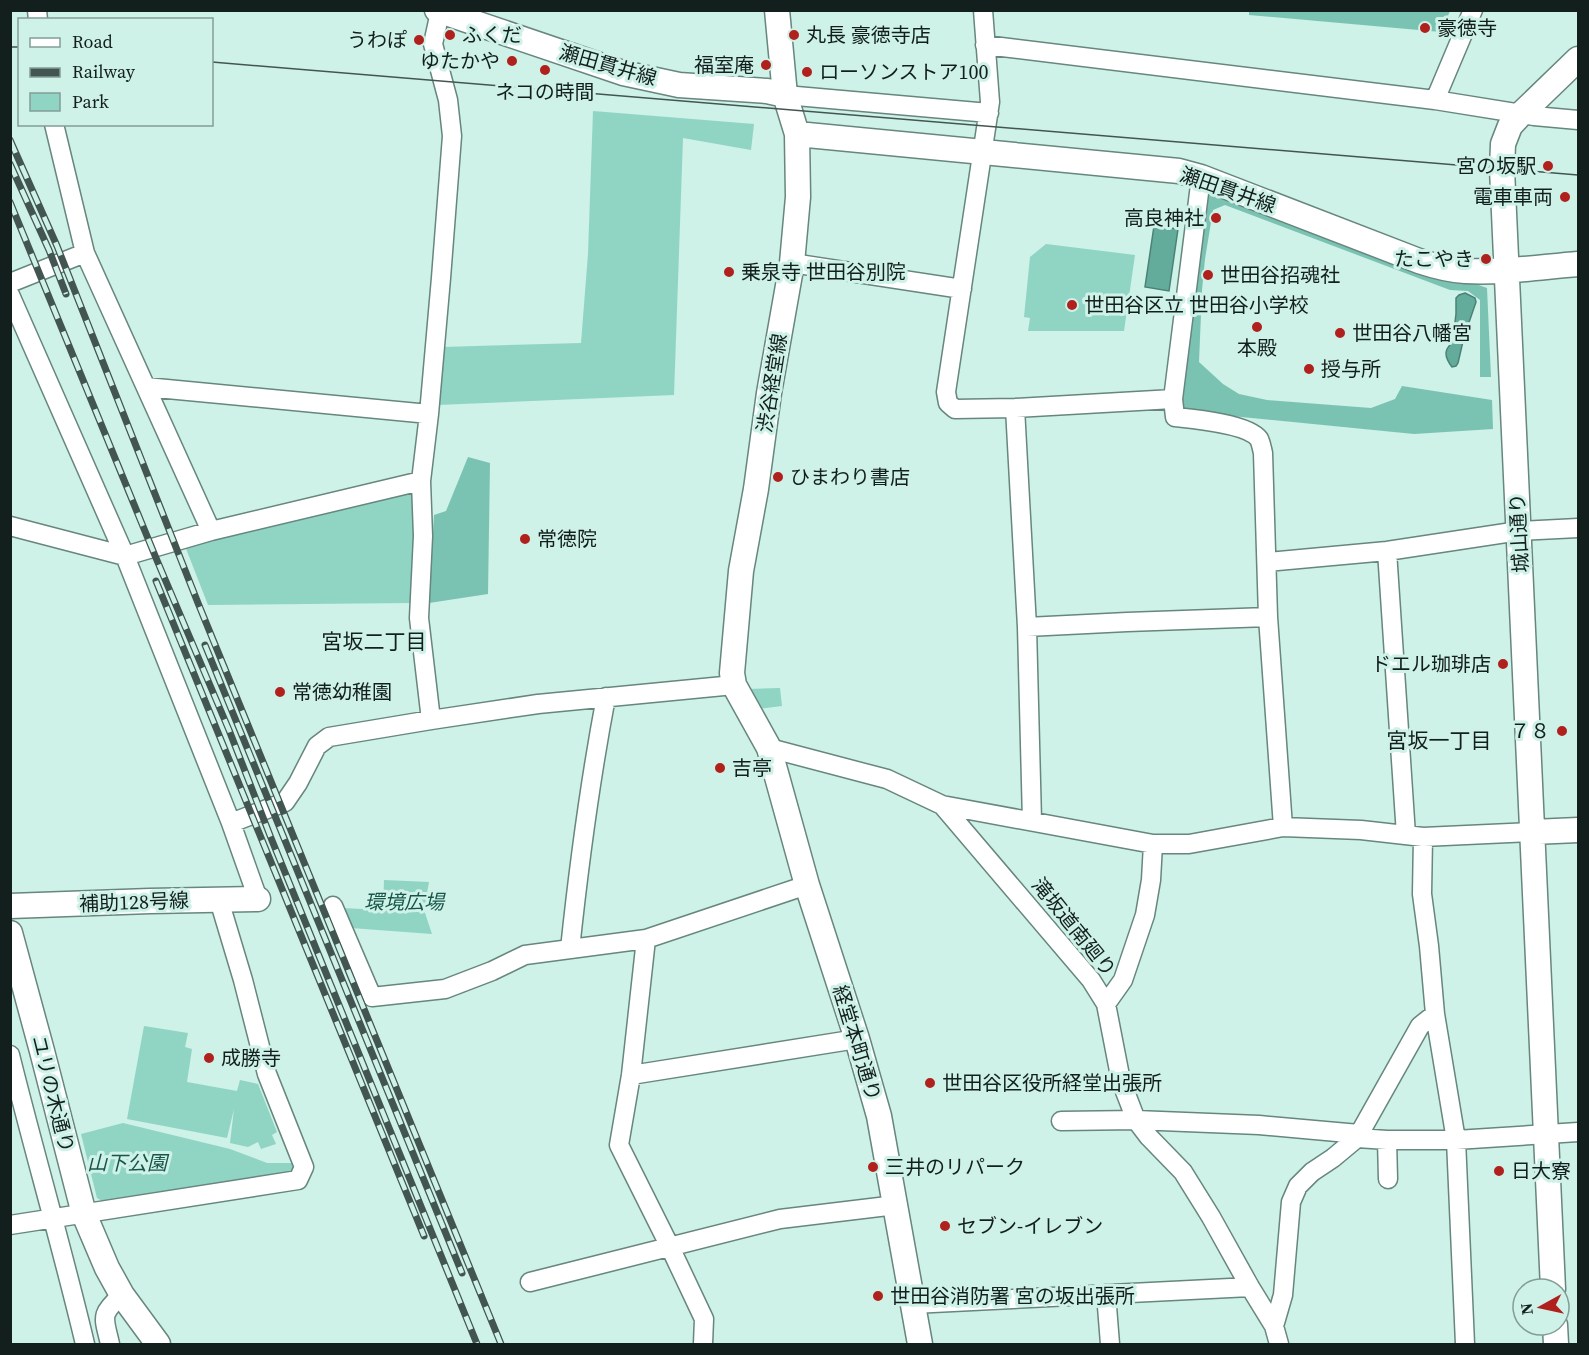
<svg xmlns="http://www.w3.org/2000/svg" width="1589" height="1355" font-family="'Source Serif 4','Noto Sans JP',serif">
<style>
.green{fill:#90d4c4}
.forest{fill:#7ac3b2}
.water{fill:#63ac9c;stroke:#4b8276;stroke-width:1.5}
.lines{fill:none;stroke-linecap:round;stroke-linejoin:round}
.street-casing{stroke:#66867e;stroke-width:21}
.secondary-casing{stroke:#66867e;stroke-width:27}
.street{stroke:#fff;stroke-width:18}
.secondary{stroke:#fff;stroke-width:24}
.tram{stroke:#435550;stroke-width:1.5}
.rail-casing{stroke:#435550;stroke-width:7}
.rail{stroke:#cef1e8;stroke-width:4.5;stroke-dasharray:14;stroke-linecap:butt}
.poi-dot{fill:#b0201c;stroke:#cef1e8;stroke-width:2}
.labels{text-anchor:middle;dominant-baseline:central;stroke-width:6;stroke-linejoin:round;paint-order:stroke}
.poi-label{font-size:20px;fill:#131f1c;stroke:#cef1e8;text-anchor:start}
.street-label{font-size:20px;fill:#131f1c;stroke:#cef1e8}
.park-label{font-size:20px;font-style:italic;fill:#185549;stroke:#cef1e8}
.neighbourhood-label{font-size:21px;fill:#131f1c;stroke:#cef1e8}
</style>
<rect width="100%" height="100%" fill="#cef1e8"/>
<path class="green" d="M593 111 754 124 751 150 683 138 674 395 437 405 442 347 581 343 588 254Z
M1046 244 1135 255 1124 331H1028L1030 318 1024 317 1030 257Z
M407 489 415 495 418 540 411 603 208 605 185 546Z
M780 688 782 706 758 709 748 689Z
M384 880 429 882 424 910 432 934 351 928 342 908 383 910Z
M144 1026 188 1033 185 1047 192 1049 187 1082 237 1091 240 1080 258 1084 277 1132 272 1135 276 1144 261 1149 258 1142 248 1147 230 1143 234 1109 227 1138 127 1119Z
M123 1123 230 1149 267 1163H295L291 1175 107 1204 97 1198 81 1134Z"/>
<path class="forest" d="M1249 11V10L1450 11 1441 32 1249 15Z
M1207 189 1487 288 1491 377H1480V300L1468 291 1450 290 1225 205 1213 210 1205 259 1202 290 1199 362 1223 384 1239 394 1267 400 1371 408 1395 399 1402 386 1492 400 1493 429 1414 434 1181 411Z
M468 457 490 463 488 594 429 603 434 515 446 511Z"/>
<path class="water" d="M1154 226 1178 229 1169 291 1145 287Z
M1465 293 1475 298 1476 302 1464 337 1458 363 1456 366 1452 367C1443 355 1444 348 1456 340L1457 335 1454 330 1456 314V298L1459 295Z"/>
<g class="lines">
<defs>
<path id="street" d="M37 10 38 20
M983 10 990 102 946 392 948 403 955 409 1015 408 1173 399
M985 45 1435 100 1534 116 1578 120
M785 95 989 113
M1435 100 1473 10
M54 124 85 253 211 531
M1201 177 1173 399 1175 417C1194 419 1248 424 1259 439 1261 443 1262 449 1263 453L1268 617 1283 827
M792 263 962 289
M10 283 85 253
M10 295 125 556 231 823 258 899
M146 387 429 414
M1015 408 1027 627 1032 821
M10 526 125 556 211 531 421 481
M1387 551 1406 835
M1267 562 1387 551 1519 531 1578 528
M1027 627 1127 622 1268 617
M431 720 419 618 423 536 421 481 429 414 441 278 452 136 448 100 433 44 440 12
M769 748 887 779 942 805 1091 980 1106 1004 1121 1081 1136 1120 1149 1137 1183 1172 1211 1217 1250 1287 1274 1326 1279 1344
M942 805 1153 844H1189L1283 827 1361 830 1423 837 1533 832
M231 823 285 802 298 783 317 746 329 737 431 720 538 704 734 685
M1423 837 1422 894 1429 946 1435 1014 1456 1140 1465 1344
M333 906 372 997 445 989 492 971 525 955 646 939 807 885
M646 939 631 1075 619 1145 670 1247 704 1319 703 1344
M570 949C579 864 590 781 606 697
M1106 1004 1123 980 1145 915 1151 880 1153 844
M10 1055C34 1152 62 1247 85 1344
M631 1075 857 1039
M1061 1121 1136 1120 1259 1125 1359 1134
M1357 1138 1387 1140H1456L1578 1132
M1387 1140 1388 1179
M10 1225 298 1180 304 1167 267 1074 243 980 219 900
M530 1282 780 1219 896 1205
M1106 1294 1110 1344
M913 1304 1250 1287
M1274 1326 1283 1295 1291 1202 1298 1186 1312 1172 1333 1158 1357 1138 1420 1026 1435 1014
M110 1344C104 1317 99 1315 122 1295"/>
<path id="secondary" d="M437 10 623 73 679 85 767 91 785 95
M777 10 785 95 797 134 798 197 792 263 769 393 756 489 741 571 732 673 734 685 769 748 807 885 857 1039 879 1116 920 1344
M797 134 1179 171 1201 177 1419 261C1434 266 1449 270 1465 271 1502 273 1541 267 1578 264
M1533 832 1578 830
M10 906 150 901 258 899
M10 933 42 1051 84 1214 107 1268 122 1295 158 1344
M1553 1289 1502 169 1503 144 1510 126 1521 114 1578 59
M1555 1325 1556 1344"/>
</defs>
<use href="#street" class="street-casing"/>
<use href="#secondary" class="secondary-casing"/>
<use href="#street" class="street"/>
<use href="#secondary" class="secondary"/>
<path class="tram" d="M10 47H20
M212 62 1578 175"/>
<defs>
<path id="rail" d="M10 140 57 246 198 603 501 1344
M10 164 49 250 66 294
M10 202 156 558 229 730 271 838 477 1344
M156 581 424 1236
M205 645 462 1273"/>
</defs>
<use href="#rail" class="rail-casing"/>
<use href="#rail" class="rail"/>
</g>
<g class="poi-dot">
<circle cx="1425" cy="28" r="6"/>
<circle cx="450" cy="35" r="6"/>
<circle cx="794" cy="35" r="6"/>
<circle cx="419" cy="40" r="6"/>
<circle cx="512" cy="61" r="6"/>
<circle cx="766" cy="65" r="6"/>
<circle cx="545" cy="70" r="6"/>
<circle cx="807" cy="72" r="6"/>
<circle cx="1548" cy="166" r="6"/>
<circle cx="1565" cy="197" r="6"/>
<circle cx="1216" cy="218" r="6"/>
<circle cx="1486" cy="259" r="6"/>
<circle cx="729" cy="272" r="6"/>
<circle cx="1208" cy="275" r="6"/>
<circle cx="1072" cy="305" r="6"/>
<circle cx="1257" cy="327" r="6"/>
<circle cx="1340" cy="333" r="6"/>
<circle cx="1309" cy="369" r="6"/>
<circle cx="778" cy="477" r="6"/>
<circle cx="525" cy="539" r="6"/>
<circle cx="1503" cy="664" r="6"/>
<circle cx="280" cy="692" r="6"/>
<circle cx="1562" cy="731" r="6"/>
<circle cx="720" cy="768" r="6"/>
<circle cx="209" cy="1058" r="6"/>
<circle cx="930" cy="1083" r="6"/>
<circle cx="873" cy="1167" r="6"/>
<circle cx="1499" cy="1171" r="6"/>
<circle cx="945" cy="1226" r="6"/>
<circle cx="878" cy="1296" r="6"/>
</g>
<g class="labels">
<g class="poi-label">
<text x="1437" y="28">豪徳寺</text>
<text x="462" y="35">ふくだ</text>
<text x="806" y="35">丸長 豪徳寺店</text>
<text x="407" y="40" text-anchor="end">うわぽ</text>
<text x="500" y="61" text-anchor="end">ゆたかや</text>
<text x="754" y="65" text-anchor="end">福室庵</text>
<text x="819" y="72">ローソンストア100</text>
<text x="545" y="92" text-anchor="middle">ネコの時間</text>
<text x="1536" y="166" text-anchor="end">宮の坂駅</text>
<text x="1553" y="197" text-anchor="end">電車車両</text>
<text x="1204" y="218" text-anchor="end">高良神社</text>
<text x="1474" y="259" text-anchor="end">たこやき</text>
<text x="741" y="272">乗泉寺 世田谷別院</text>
<text x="1220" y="275">世田谷招魂社</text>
<text x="1084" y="305">世田谷区立 世田谷小学校</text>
<text x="1352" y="333">世田谷八幡宮</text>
<text x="1257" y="348" text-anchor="middle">本殿</text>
<text x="1321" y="369">授与所</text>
<text x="790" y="477">ひまわり書店</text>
<text x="537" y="539">常徳院</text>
<text x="1491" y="664" text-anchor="end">ドエル珈琲店</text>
<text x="292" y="692">常徳幼稚園</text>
<text x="1550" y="731" text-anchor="end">７８</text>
<text x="732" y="768">吉亭</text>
<text x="221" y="1058">成勝寺</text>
<text x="942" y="1083">世田谷区役所経堂出張所</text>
<text x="885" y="1167">三井のリパーク</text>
<text x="1511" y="1171">日大寮</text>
<text x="957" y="1226">セブン-イレブン</text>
<text x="890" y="1296">世田谷消防署 宮の坂出張所</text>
</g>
<g class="street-label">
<text transform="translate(608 65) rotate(16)">瀬田貫井線</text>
<text transform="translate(1228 190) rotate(19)">瀬田貫井線</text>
<text transform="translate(772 383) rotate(-81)">渋谷経堂線</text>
<text transform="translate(1519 533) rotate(-93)">城山通り</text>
<text transform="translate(134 902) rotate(-2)">補助128号線</text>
<text transform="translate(1074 927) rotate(51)">滝坂道南廻り</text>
<text transform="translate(857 1043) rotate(73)">経堂本町通り</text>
<text transform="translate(53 1094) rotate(76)">ユリの木通り</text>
</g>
<g class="park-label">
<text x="404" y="902">環境広場</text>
<text x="127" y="1163">山下公園</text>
</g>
<g class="neighbourhood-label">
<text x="374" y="641">宮坂二丁目</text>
<text x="1439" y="740">宮坂一丁目</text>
</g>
</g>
<rect width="1589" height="1355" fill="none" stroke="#131f1c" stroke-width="24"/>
<rect x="18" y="18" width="195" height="108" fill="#cef1e8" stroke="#839d96" stroke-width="1.5"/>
<rect x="30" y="38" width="30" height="9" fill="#ffffff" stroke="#839d96" stroke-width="1.5"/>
<text x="72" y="48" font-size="18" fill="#131f1c">Road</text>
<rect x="30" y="68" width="30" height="9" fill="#435550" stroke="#839d96" stroke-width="1.5"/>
<text x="72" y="78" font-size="18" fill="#131f1c">Railway</text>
<rect x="30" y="93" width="30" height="18" fill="#90d4c4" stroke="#839d96" stroke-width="1.5"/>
<text x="72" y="108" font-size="18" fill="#131f1c">Park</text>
<g transform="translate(1541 1307) rotate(262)"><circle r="28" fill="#cef1e8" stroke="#839d96" stroke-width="1.5"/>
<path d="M0-4.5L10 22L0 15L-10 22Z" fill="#b0201c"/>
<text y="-9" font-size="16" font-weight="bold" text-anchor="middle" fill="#131f1c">N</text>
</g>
</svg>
